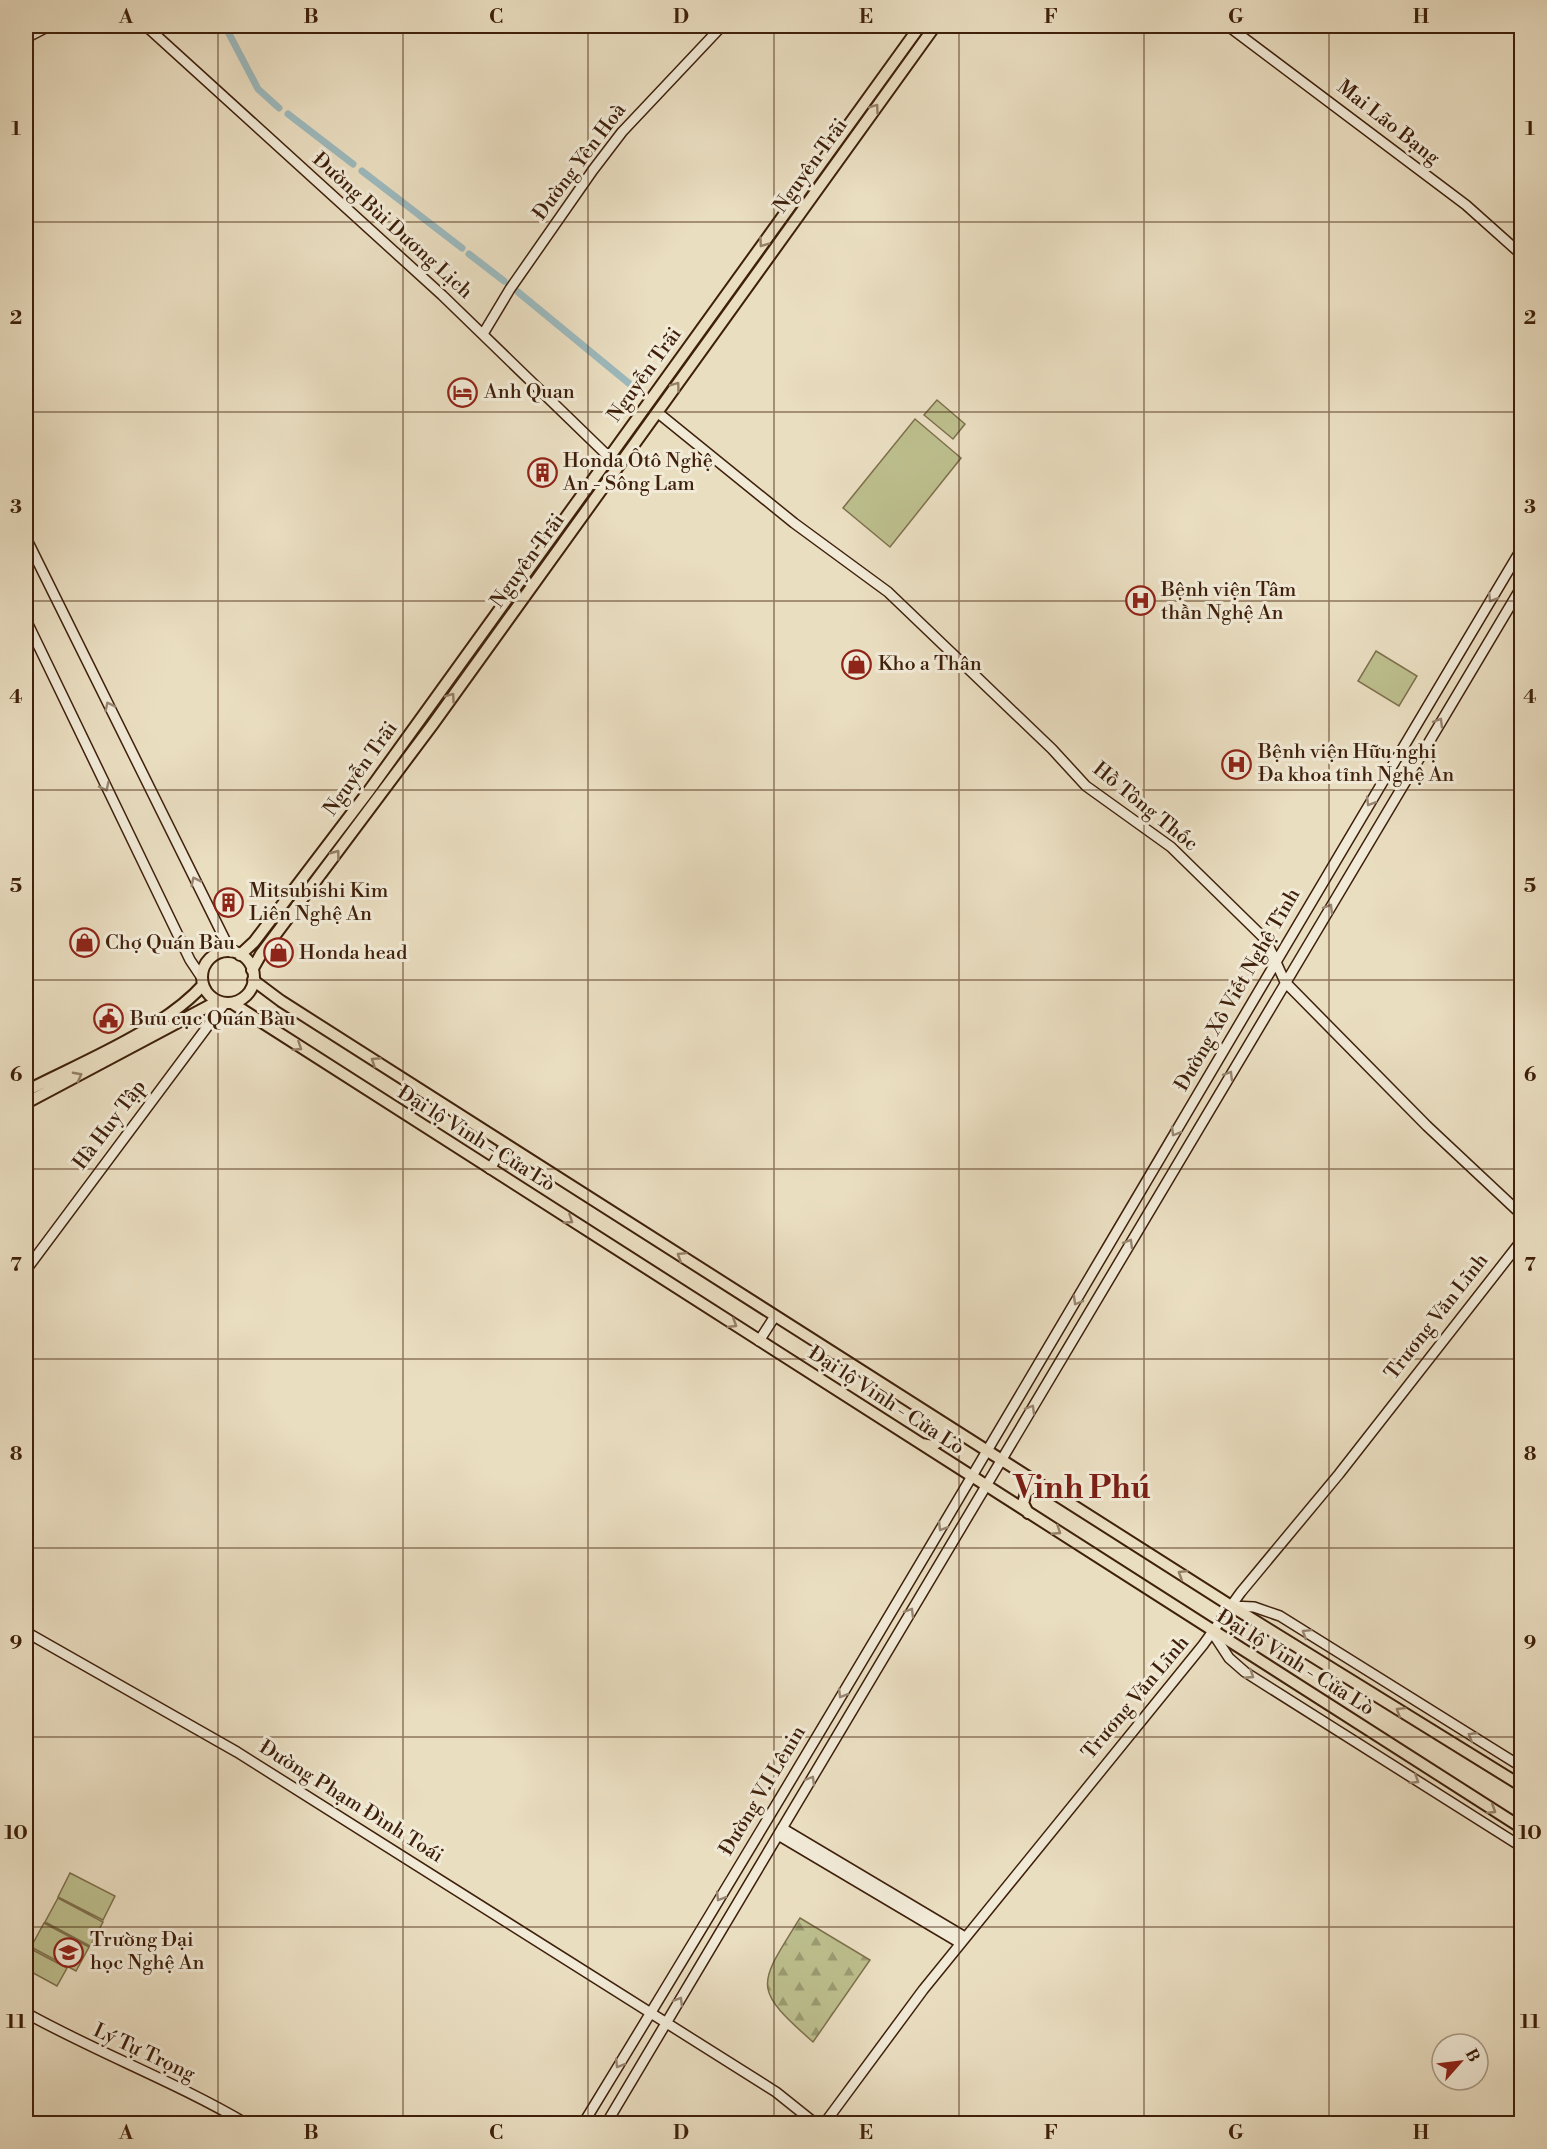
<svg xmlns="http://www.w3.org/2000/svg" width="1547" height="2149" font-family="'Libre Bodoni',serif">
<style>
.forest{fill:url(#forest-firs);stroke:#7e704c;stroke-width:1.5}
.pitch{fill:#bdbf8e;stroke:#7e704c;stroke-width:1.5}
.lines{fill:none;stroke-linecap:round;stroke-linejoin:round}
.canal{stroke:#9cb9bd;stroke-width:7}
.secondary-casing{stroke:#3f200b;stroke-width:12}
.primary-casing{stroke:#3f200b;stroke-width:14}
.secondary{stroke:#f1ead7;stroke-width:9}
.primary{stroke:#eadec1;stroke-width:10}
.oneway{stroke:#947f66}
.oneway2{stroke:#988571}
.grid{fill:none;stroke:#3f200b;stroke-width:1.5;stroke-opacity:0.55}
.labels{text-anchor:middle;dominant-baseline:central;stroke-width:6;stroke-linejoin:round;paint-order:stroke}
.street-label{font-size:20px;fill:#3f200b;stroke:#f1ead7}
.poi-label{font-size:20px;fill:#3f200b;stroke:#f1ead7;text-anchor:start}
.town-label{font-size:32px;font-weight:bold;fill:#7a1f14;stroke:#f1ead7}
.neatline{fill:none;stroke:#3f200b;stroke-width:2}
.grid-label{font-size:20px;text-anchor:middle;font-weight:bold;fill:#3f200b}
</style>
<defs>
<pattern id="forest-firs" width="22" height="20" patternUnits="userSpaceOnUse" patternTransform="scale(1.5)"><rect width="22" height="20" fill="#bdbf8e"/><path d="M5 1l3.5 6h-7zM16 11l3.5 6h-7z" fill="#9b9b72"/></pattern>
</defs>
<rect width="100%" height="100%" fill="#eadec1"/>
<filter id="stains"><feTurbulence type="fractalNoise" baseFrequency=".00333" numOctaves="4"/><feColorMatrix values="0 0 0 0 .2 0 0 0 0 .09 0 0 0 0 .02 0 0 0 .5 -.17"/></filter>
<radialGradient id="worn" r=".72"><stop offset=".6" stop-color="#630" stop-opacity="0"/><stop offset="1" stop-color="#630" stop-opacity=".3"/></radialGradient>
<path class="forest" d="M800 1918 870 1960 813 2042C751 1987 758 1986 800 1918Z"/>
<path class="pitch" d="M937 400 965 424 953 439 924 415Z
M915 419 961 458 890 547 843 508Z
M1376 651 1417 676 1399 706 1358 681Z
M70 1873 115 1896 103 1920 58 1897Z
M58 1898 103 1922 90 1946 45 1922Z
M44 1923 89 1947 76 1971 31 1947Z
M31 1949 67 1968 57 1986 26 1969V1959Z"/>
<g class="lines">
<path class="canal" d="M225 26 258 89 279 108
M288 114 353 164
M362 171 462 248
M469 254 504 281
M518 292 637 390"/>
<defs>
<path id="secondary" d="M146 26 442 295 609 457
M1228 26 1466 205 1522 255
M26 38 49 26
M483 334 510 289 593 170 622 132 722 26
M657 412 794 523 888 592 1052 749 1086 786 1171 847 1266 940 1285 982 1427 1126 1522 1215
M26 538 231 952
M26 620 190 960 202 978
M490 1169 505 1144
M26 1270 225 1003
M759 1341 775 1316
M1231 1606 1254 1607 1280 1616 1522 1767
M26 1632 237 1752 776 2092 816 2124
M1212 1632 1229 1658 1245 1672 1522 1847
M782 1828 965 1937
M778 1835 960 1943
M26 2013C98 2053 176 2082 247 2124
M583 2124C902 1602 1208 1073 1522 548
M606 2124 1522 586
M824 2124 923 1990 1203 1645 1241 1592 1339 1474 1522 1240"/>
<path id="primary" d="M202 977a26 26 0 1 1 52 0a26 26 0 1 1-52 0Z
M240 955 254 942 368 792 920 26
M252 970 261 954 433 724 935 26
M253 980 281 1001 1231 1606 1522 1786
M232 1003 1522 1828
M26 1091C80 1063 163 1030 203 985
M26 1103 218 1001
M922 1444 932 1446 941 1440 943 1430 937 1419
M1028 1513 1023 1503 1026 1493 1034 1486 1045 1488"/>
</defs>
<use href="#secondary" class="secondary-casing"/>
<use href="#primary" class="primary-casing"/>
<use href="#secondary" class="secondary"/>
<use href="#primary" class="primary"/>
</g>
<defs><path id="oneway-chevron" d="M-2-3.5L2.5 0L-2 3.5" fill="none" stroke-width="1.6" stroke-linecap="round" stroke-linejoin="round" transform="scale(1.5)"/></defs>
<g class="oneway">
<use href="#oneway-chevron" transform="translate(875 108) rotate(-54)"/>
<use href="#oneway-chevron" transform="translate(763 243) rotate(125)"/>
<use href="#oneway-chevron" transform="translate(676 386) rotate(-54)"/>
<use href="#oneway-chevron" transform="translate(451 697) rotate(-55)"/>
<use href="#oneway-chevron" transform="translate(336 854) rotate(-53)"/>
<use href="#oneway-chevron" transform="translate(298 1047) rotate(33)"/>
<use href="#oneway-chevron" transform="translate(375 1061) rotate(-147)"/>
<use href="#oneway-chevron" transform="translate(78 1076) rotate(-28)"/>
<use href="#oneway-chevron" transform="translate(569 1220) rotate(33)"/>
<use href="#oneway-chevron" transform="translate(681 1256) rotate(-148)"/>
<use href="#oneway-chevron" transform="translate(733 1324) rotate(32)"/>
<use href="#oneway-chevron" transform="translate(1057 1531) rotate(33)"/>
<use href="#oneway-chevron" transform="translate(1182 1574) rotate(-148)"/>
<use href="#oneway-chevron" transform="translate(1400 1711) rotate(-148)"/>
<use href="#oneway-chevron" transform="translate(1492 1810) rotate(32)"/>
</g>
<g class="oneway2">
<use href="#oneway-chevron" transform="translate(1492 598) rotate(121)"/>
<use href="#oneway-chevron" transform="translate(109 706) rotate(-116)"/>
<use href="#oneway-chevron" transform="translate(1439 722) rotate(-59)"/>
<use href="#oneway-chevron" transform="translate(105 787) rotate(64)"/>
<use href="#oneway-chevron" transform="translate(1370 802) rotate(121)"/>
<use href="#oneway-chevron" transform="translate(195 881) rotate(-116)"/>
<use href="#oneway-chevron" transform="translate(1329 908) rotate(-59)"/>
<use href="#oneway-chevron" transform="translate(1229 1075) rotate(-59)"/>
<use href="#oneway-chevron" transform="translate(1175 1132) rotate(120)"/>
<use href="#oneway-chevron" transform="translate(1129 1243) rotate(-59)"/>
<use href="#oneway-chevron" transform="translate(1077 1301) rotate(120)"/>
<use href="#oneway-chevron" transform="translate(1031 1409) rotate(-60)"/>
<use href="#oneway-chevron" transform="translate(942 1527) rotate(121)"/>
<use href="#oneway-chevron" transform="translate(910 1612) rotate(-59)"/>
<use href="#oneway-chevron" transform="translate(1306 1633) rotate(-148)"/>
<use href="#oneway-chevron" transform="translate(1250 1675) rotate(33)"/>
<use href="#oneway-chevron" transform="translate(842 1694) rotate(121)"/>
<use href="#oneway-chevron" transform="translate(1472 1736) rotate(-149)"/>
<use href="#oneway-chevron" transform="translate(811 1780) rotate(-59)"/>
<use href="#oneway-chevron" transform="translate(1415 1780) rotate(32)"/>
<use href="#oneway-chevron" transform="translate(720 1897) rotate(121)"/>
<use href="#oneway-chevron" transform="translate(679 2001) rotate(-59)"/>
<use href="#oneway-chevron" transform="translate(619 2064) rotate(122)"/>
</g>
<path class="grid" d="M218 26V2124M403 26V2124M588 26V2124M774 26V2124M959 26V2124M1144 26V2124M1329 26V2124M26 222H1522M26 412H1522M26 601H1522M26 790H1522M26 980H1522M26 1169H1522M26 1359H1522M26 1548H1522M26 1737H1522M26 1927H1522"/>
<defs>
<symbol id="hotel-ring" viewBox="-11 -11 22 22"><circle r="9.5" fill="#f1ead7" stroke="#8f2418" stroke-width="1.5"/><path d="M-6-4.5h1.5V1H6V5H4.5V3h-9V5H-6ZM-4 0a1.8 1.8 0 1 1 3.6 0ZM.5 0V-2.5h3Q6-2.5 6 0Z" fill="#8f2418"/></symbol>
<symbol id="building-ring" viewBox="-11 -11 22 22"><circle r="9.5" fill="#f1ead7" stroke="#8f2418" stroke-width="1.5"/><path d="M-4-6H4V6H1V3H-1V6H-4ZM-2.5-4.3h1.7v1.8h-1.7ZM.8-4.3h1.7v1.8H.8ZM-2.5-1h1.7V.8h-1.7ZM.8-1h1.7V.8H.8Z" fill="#8f2418"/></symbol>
<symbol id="hospital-ring" viewBox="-11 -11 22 22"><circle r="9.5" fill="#f1ead7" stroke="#8f2418" stroke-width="1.5"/><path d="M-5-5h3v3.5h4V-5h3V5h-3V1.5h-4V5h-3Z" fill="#8f2418"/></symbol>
<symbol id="shop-ring" viewBox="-11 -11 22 22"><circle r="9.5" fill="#f1ead7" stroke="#8f2418" stroke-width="1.5"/><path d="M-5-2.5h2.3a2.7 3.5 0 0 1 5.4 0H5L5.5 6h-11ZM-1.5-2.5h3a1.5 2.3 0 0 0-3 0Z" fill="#8f2418"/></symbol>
<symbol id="civic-ring" viewBox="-11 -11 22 22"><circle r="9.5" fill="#f1ead7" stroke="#8f2418" stroke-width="1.5"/><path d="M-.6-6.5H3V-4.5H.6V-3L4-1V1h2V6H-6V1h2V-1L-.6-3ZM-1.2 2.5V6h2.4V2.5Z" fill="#8f2418"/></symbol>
<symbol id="university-ring" viewBox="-11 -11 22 22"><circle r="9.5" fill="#f1ead7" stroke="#8f2418" stroke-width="1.5"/><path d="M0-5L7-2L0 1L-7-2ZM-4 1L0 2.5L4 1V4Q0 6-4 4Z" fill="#8f2418"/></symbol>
</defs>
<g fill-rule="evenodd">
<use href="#hotel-ring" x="446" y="376" width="33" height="33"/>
<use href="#building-ring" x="526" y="456" width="33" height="33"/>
<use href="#hospital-ring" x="1124" y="584" width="33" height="33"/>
<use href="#shop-ring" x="840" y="648" width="33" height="33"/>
<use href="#hospital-ring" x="1220" y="748" width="33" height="33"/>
<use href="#building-ring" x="212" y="886" width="33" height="33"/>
<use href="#shop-ring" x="68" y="926" width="33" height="33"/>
<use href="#shop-ring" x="262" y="936" width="33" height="33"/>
<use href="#civic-ring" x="92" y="1002" width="33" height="33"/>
<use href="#university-ring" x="52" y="1936" width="33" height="33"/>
</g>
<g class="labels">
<g class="street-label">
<text transform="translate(1388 123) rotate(38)">Mai Lão Bạng</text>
<text transform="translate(580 162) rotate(-53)">Đường Yên Hoà</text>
<text transform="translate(811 166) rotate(-54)">Nguyên Trãi</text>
<text transform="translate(392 226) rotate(42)">Đường Bùi Dương Lịch</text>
<text transform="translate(645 375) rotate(-54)">Nguyễn Trãi</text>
<text transform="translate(528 561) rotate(-54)">Nguyên Trãi</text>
<text transform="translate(361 769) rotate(-54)">Nguyễn Trãi</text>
<text transform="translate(1145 807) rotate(39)">Hồ Tông Thốc</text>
<text transform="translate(1238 990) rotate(-60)">Đường Xô Viết Nghệ Tĩnh</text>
<text transform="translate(110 1125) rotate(-53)">Hà Huy Tập</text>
<text transform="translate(476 1139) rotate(32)">Đại lộ Vinh - Cửa Lò</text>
<text transform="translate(1437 1317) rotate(-52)">Trương Văn Lĩnh</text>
<text transform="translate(886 1401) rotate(33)">Đại lộ Vinh - Cửa Lò</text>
<text transform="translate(1295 1663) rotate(32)">Đại lộ Vinh - Cửa Lò</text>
<text transform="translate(1136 1698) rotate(-50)">Trương Văn Lĩnh</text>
<text transform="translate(763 1791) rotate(-59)">Đường V.I Lênin</text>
<text transform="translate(351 1802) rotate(32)">Đường Phạm Đình Toái</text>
<text transform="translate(144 2053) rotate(25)">Lý Tự Trọng</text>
</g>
<g class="poi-label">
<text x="484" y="392">Anh Quan</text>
<text x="563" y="461">Honda Ôtô Nghệ<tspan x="563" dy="23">An - Sông Lam</tspan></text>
<text x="1161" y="590">Bệnh viện Tâm<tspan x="1161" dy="23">thần Nghệ An</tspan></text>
<text x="878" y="664">Kho a Thân</text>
<text x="1258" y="752">Bệnh viện Hữu nghị<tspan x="1258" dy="23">Đa khoa tỉnh Nghệ An</tspan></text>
<text x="249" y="891">Mitsubishi Kim<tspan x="249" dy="23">Liên Nghệ An</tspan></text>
<text x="105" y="943">Chợ Quán Bàu</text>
<text x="299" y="953">Honda head</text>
<text x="130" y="1019">Bưu cục Quán Bàu</text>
<text x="90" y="1940">Trường Đại<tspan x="90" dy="23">học Nghệ An</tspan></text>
</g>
<g class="town-label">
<text x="1082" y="1488">Vinh Phú</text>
</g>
</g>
<rect width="1547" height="2149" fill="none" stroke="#eadec1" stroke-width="66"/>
<g transform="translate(1460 2062) rotate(62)"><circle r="28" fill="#f1ead7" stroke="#aa9985" stroke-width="1.5"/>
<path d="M0-4.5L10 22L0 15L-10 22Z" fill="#8f2418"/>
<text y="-9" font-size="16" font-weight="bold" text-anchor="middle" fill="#3f200b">B</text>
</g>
<rect x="33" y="33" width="1481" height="2083" class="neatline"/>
<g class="grid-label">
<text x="126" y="23">A</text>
<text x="311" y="23">B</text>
<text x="496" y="23">C</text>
<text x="681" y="23">D</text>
<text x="866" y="23">E</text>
<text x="1051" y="23">F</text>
<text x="1236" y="23">G</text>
<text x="1421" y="23">H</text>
<text x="16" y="135">1</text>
<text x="1530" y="135">1</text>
<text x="16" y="324">2</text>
<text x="1530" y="324">2</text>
<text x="16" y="513">3</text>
<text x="1530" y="513">3</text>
<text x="16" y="703">4</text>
<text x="1530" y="703">4</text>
<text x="16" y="892">5</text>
<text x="1530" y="892">5</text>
<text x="16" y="1081">6</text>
<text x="1530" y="1081">6</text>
<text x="16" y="1271">7</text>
<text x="1530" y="1271">7</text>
<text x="16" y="1460">8</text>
<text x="1530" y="1460">8</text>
<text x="16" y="1649">9</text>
<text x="1530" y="1649">9</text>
<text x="16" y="1839">10</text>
<text x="1530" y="1839">10</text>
<text x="16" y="2028">11</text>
<text x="1530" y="2028">11</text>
<text x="126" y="2139">A</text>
<text x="311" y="2139">B</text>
<text x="496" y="2139">C</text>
<text x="681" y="2139">D</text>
<text x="866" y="2139">E</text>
<text x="1051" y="2139">F</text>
<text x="1236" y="2139">G</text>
<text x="1421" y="2139">H</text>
</g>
<rect width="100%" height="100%" filter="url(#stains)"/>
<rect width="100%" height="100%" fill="url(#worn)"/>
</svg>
